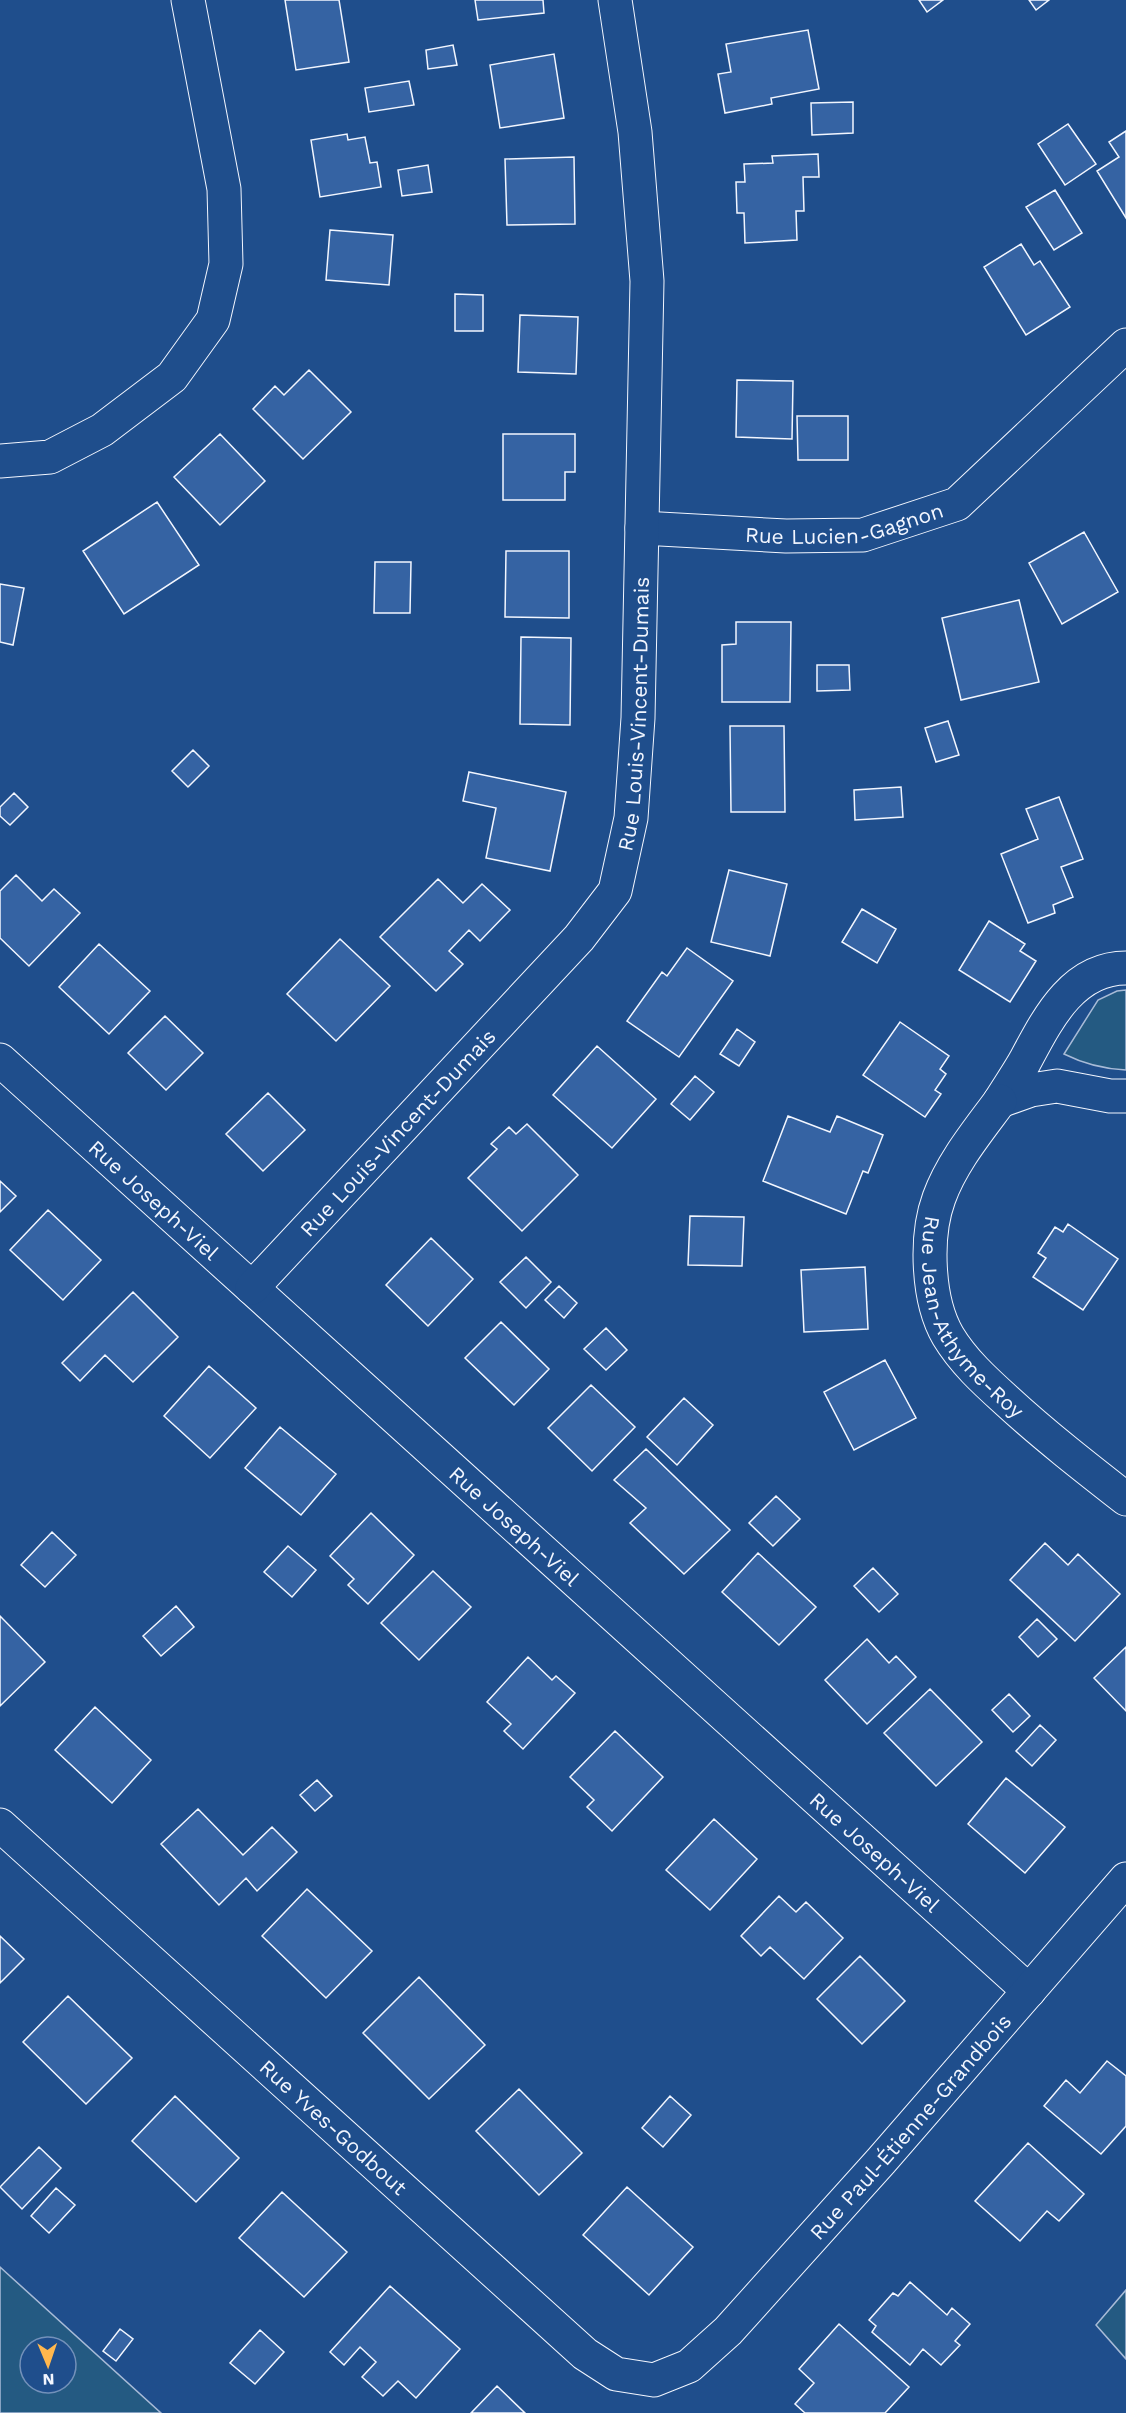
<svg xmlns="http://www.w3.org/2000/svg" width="1126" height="2413" font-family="'Work Sans',sans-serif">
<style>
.green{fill:#245a82;stroke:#a8bbd7;stroke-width:1.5;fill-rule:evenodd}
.building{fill:#3563a3;stroke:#f2f6ff;stroke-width:1.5}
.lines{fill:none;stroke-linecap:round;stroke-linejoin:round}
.street-casing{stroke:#f2f6ff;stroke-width:35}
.street{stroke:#1f4e8c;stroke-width:33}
.labels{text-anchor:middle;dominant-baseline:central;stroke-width:4.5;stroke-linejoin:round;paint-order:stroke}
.street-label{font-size:21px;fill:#f2f6ff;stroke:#1f4e8c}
</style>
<rect width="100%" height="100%" fill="#1f4e8c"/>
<path class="green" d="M1126 990V1070C1103 1069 1084 1064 1064 1054L1098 1000 1117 991Z
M0 2267 161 2413H0ZM30 2347H66V2383H30Z
M1126 2290V2359L1096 2325Z"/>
<path class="building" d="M285 0H339L349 62 296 70Z
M475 0H543L544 13 478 20Z
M919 0H943L927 12Z
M1029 0H1049L1036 10Z
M808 30 819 89 771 98 772 104 725 113 718 74 731 72 726 44Z
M453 45 457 65 428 69 426 50Z
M554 54 564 118 500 128 490 65Z
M409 81 414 105 369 112 365 88Z
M853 102V133L812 135 811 103Z
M1068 124 1096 164 1065 185 1038 144Z
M1126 131V218L1097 171 1119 157 1109 142Z
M347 134 348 140 365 137 370 163 377 162 381 187 320 197 311 140Z
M818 154 819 177H803L804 211H796L797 240 745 243 744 213H737L736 182H745L744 164 773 163 772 156Z
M574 157 575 224 507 225 505 159Z
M428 165 432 192 402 196 398 170Z
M1055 190 1082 233 1054 250 1026 207Z
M330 230 393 235 389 285 326 280Z
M1021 244 1034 265 1040 261 1070 307 1026 335 984 267Z
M455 294 483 295V331H455Z
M520 315 578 317 576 374 518 372Z
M309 370 351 412 303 459 253 409 275 386 284 395Z
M737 380 793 381 792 439 736 437Z
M797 416H848V460H798Z
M220 434 265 481 220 525 174 477Z
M503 434H575V472H565V500H503Z
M157 502 199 565 124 614 83 551Z
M1084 532 1118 592 1062 624 1029 563Z
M506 551H569V618L505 617Z
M375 562H411L410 613H374Z
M0 584 24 588 13 645 0 642Z
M1019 600 1039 682 961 700 942 618Z
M736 622H791L790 702H722V645L736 644Z
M521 637 571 638 570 725 520 724Z
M817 665H849L850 690 817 691Z
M948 721 959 755 936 762 925 728Z
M730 726H784L785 812H731Z
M193 750 209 766 188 787 172 771Z
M469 772 566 792 550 871 486 858 496 808 463 801Z
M901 787 903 817 855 820 854 790Z
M14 793 28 807 10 825 0 816V807Z
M1059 797 1083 859 1061 867 1073 897 1053 905 1055 913 1028 923 1001 854 1038 839 1026 809Z
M729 870 787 884 770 956 711 942Z
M16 875 42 901 54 889 80 913 29 966 0 938V891Z
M438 879 463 903 482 884 510 910 480 941 469 930 449 951 463 964 436 991 380 937Z
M862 909 896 929 877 963 842 942Z
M989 921 1025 944 1020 951 1036 961 1010 1002 959 970Z
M340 939 390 986 336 1041 287 994Z
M99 944 150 991 109 1034 59 987Z
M687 948 733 981 679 1057 627 1021 662 972 667 976Z
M165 1016 203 1053 166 1090 128 1053Z
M900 1022 949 1056 940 1069 946 1074 935 1090 941 1094 925 1117 863 1075Z
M737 1029 755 1042 739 1066 720 1054Z
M597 1046 656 1099 612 1148 553 1095Z
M695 1076 714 1092 690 1120 671 1104Z
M268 1093 305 1130 263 1171 226 1134Z
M788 1116 830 1132 837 1116 883 1135 868 1173 863 1171 846 1214 763 1181Z
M527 1124 578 1175 522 1231 468 1178 497 1149 491 1144 509 1127 516 1134Z
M0 1181 16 1196 0 1212Z
M48 1210 101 1260 63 1300 10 1250Z
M690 1216 744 1217 742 1266 688 1265Z
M1068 1224 1118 1259 1083 1310 1033 1277 1046 1258 1038 1253 1055 1227 1063 1232Z
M431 1238 473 1279 428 1326 386 1285Z
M526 1257 551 1282 526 1308 500 1282Z
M865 1267 868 1329 804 1332 801 1270Z
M559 1286 577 1303 564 1318 545 1300Z
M133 1292 178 1337 133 1382 105 1355 80 1381 62 1363Z
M501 1322 549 1369 514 1405 465 1358Z
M606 1328 627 1350 606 1370 584 1349Z
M885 1360 916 1418 854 1450 824 1392Z
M209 1366 256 1408 210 1458 164 1416Z
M591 1385 635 1427 592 1471 548 1428Z
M684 1398 713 1425 677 1465 647 1437Z
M280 1427 336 1474 301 1515 245 1468Z
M646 1449 730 1530 684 1574 630 1523 646 1508 614 1480Z
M776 1496 800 1519 773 1546 749 1523Z
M371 1513 414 1555 368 1604 348 1585 354 1579 330 1556Z
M52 1532 76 1555 45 1587 21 1565Z
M1045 1543 1068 1565 1078 1554 1120 1594 1075 1641 1010 1580Z
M288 1546 316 1570 292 1597 264 1572Z
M758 1553 816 1607 779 1645 722 1592Z
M873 1568 898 1594 879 1612 854 1586Z
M433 1571 471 1607 419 1660 381 1623Z
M176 1606 194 1627 161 1656 143 1636Z
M0 1616 45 1662 0 1706Z
M1037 1619 1057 1639 1038 1657 1019 1637Z
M867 1639 889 1663 896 1656 916 1677 867 1724 825 1680Z
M1126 1647V1711L1094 1678Z
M528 1657 552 1680 556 1676 575 1693 523 1749 504 1731 511 1724 487 1702Z
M930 1689 982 1742 936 1786 884 1733Z
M1009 1694 1030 1716 1013 1732 992 1710Z
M95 1707 151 1760 112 1803 55 1750Z
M1040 1725 1056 1740 1032 1766 1016 1751Z
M615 1731 663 1777 612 1831 587 1807 594 1800 570 1777Z
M1006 1778 1065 1827 1025 1873 968 1824Z
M317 1780 332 1796 315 1811 300 1795Z
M198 1809 243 1855 272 1827 297 1852 257 1891 246 1878 219 1905 161 1844Z
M714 1819 757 1859 710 1910 666 1870Z
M307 1889 372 1951 326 1998 262 1936Z
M779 1896 796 1912 806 1902 843 1938 804 1979 770 1947 761 1956 741 1936Z
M0 1936 24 1959 0 1983Z
M860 1956 905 2001 862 2044 817 1999Z
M419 1977 485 2045 429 2099 363 2033Z
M68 1996 132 2058 86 2104 23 2042Z
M1107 2061 1126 2076V2126L1101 2154 1044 2106 1066 2080 1080 2093Z
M519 2089 582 2153 539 2195 476 2131Z
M175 2096 239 2158 196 2202 132 2141Z
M670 2096 691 2115 663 2147 642 2128Z
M1028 2143 1084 2194 1059 2221 1047 2211 1020 2241 975 2201Z
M39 2147 61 2168 22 2209 0 2187Z
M627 2187 693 2247 649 2295 583 2235Z
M56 2188 75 2205 49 2233 31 2216Z
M282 2192 347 2252 304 2297 239 2238Z
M910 2282 947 2315 952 2308 970 2324 955 2341 960 2345 941 2365 923 2349 910 2365 872 2332 876 2326 869 2320 893 2293 898 2296Z
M390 2286 460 2349 416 2398 398 2381 383 2396 362 2377 376 2362 360 2347 344 2365 330 2352Z
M839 2324 909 2387 885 2413H805L795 2404 814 2383 799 2369Z
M120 2329 133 2339 116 2361 103 2351Z
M260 2330 284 2352 255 2384 230 2363Z
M497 2386 525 2413H471Z"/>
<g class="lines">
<defs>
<g id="street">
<path d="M0 461 50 457 102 430 172 377 213 320 226 264 224 189 188 0"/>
<path id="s1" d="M642 528 786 536 863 535 957 504 1126 345"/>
<path d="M1126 968C1072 968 1047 1020 1025 1061 1017 1075 1008 1088 1000 1101L1031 1090 1057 1086 1110 1096H1126"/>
<path id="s2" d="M0 1060 1029 1991"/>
<path id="s3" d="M1000 1101C978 1131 952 1162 939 1198 925 1236 927 1300 948 1336 963 1361 985 1381 1006 1400 1044 1435 1085 1467 1126 1499"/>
<path id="s4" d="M252 1288 579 938 615 891 631 818 638 718 647 281 635 132 615 0"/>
<path id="s5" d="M0 1825 585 2354 616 2374 654 2380 689 2366 728 2331 881 2161 1126 1879"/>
</g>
</defs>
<use href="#street" class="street-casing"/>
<use href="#street" class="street"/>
</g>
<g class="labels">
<g class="street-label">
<text stroke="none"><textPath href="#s1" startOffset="204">Rue Lucien-Gagnon</textPath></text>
<text stroke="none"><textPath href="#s4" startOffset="717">Rue Louis-Vincent-Dumais</textPath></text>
<text stroke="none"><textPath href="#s4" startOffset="213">Rue Louis-Vincent-Dumais</textPath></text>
<text stroke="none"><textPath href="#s2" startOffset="208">Rue Joseph-Viel</textPath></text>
<text stroke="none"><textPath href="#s3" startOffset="249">Rue Jean-Athyme-Roy</textPath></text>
<text stroke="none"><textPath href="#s2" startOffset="694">Rue Joseph-Viel</textPath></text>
<text stroke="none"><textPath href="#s2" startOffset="1180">Rue Joseph-Viel</textPath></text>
<text stroke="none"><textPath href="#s5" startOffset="1228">Rue Paul-Étienne-Grandbois</textPath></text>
<text stroke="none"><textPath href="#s5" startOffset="450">Rue Yves-Godbout</textPath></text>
</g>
</g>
<g transform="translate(48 2365) rotate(178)"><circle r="28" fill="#1f4e8c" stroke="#7391ba" stroke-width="1.5"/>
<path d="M0-4.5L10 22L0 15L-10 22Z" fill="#ffb74d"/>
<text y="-9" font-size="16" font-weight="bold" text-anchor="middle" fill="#f2f6ff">N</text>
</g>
</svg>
